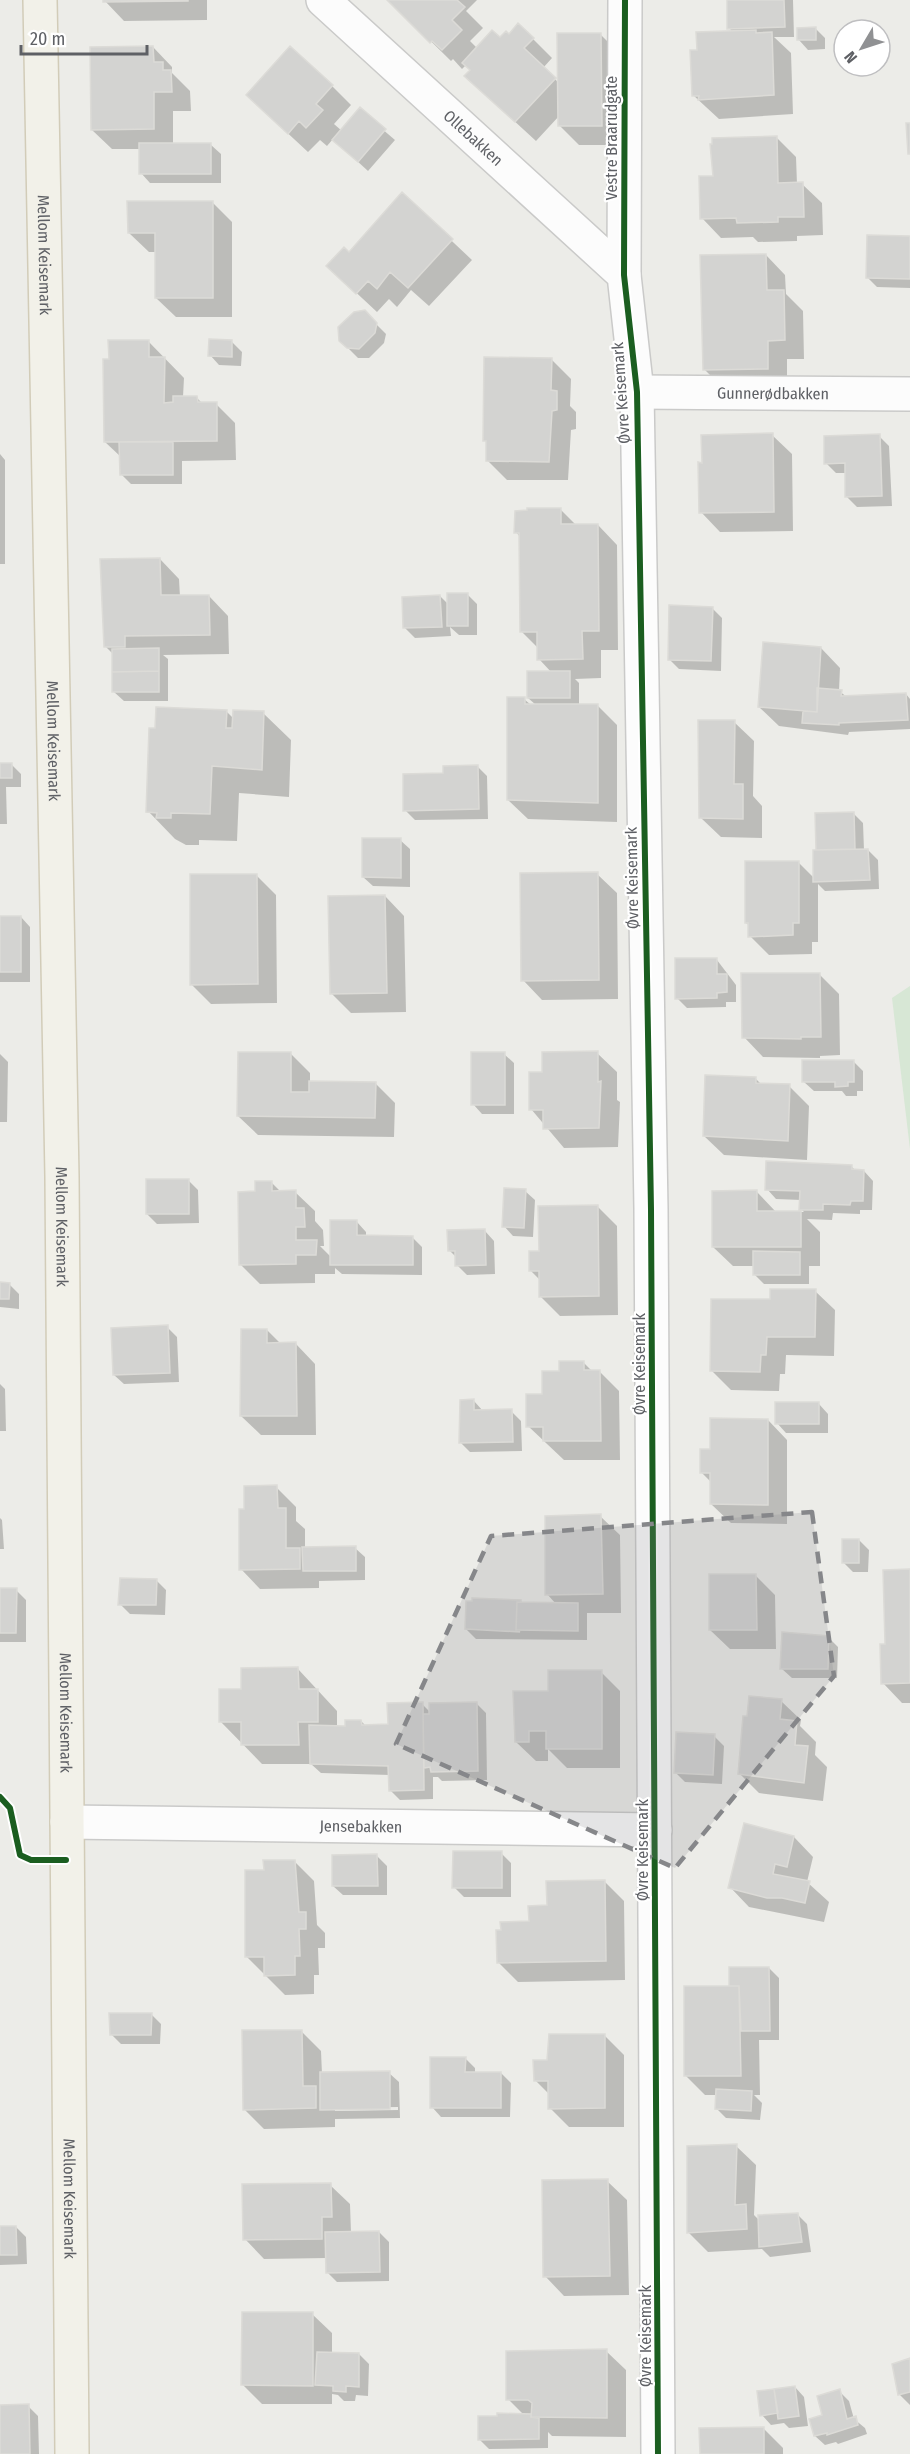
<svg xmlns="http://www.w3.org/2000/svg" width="910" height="2454" font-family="'Fira Sans Condensed',sans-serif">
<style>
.green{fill:#d7e7d5}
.shadow{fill:#0003;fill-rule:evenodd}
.building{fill:#d3d3d1;stroke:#dcdbd7;stroke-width:1.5}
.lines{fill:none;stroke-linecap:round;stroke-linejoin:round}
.minor-casing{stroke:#cacac9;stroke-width:36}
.tertiary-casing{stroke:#cacac9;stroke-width:36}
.primary-casing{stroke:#d2ccb8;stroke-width:36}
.minor{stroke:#fcfcfc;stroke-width:33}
.tertiary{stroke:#fcfcfc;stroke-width:33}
.primary{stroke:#f2f1e9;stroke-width:33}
.cycleway-casing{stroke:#fff;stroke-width:10}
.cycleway{stroke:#1b5e20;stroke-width:6}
.marked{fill:#86878a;fill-opacity:0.2;stroke:#86878a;stroke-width:4.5;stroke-dasharray:12 8;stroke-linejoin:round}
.labels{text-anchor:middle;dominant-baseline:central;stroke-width:4.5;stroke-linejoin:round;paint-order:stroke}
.street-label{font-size:16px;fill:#5e6065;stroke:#fff}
</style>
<rect width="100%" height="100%" fill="#ecece8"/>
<path class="green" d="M910 986V1149L892 998Z"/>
<path class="shadow" d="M104 0H207V20L124 21Z
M389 0H477L466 11 483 28 470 41 477 48 509 36 533 39 552 58 543 68 559 83 600 34 620 54 621 145H579L560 126V115L536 141 486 95 466 65 462 69 453 59 451 61Z
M728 0H793L794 37H774L791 53 793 114 719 119 693 95 698 51 733 32 729 28Z
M816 29 825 38V49L808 50 799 40Z
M153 47 172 67V73L190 91 191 111H173V144L211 145 221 154V183H150L141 173V149H112L92 130Z
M332 86 351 105 334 124 342 131 360 110 395 140 368 171 333 139 327 146 320 140 308 152 267 114Z
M776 137 796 157 797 184H802L822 203 823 235 797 236V241L758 242 753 237 721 238 702 218 715 177Z
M402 194 472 260 429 306 411 290 397 307 389 299 377 312 348 285 349 254Z
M212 202 232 222V317H176L156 298V252H149L129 233Z
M910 237V288L877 287 867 277Z
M766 255 785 275 786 294 803 311 804 359H787V388L724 389 704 369Z
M364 312 386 334 384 343 369 358H358L340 340Z
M148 341 184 378 183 397 197 398 203 404H216L235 423 236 460 182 461V484H131L121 474V457L105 442 110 360Z
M232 342 242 352 241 366 219 365 210 355Z
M551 359 571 379 570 406 576 412V429L571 430 568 480H507L487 460V443L485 440Z
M772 435 792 454 793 531 720 532 701 512 703 464Z
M879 436 889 446 892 506 857 507 847 497 846 473H836L826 463Z
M0 454 5 460V564H0Z
M560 509 577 526 598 525 617 545 618 650H601V678L575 679 579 683V705H597L617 725V822L528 819 508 800 524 699 531 705H536L528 698 552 673 539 659 538 648 521 631 520 537 516 532Z
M160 559 179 579 180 597 209 596 228 616 229 654 163 655 168 659V701H124L114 692 113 654 105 646Z
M467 594 477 604V635H459L450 627 451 636 415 638 405 628 440 596 449 605Z
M712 608 722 618 721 671 679 669 669 659Z
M821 648 840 668 839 691 847 697 906 694 910 699V729L849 732 848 735 779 726 759 707Z
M226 711 234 719 263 713 291 740 289 797 239 793 237 841 199 840V845H186L175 839 148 811Z
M734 722 754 741 753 796 762 806V838L721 837 701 818Z
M0 764H11L21 774V787H6L7 824H0Z
M477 766 487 776 488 819 415 820 405 810 445 775Z
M853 813 863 823 864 850H868L878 860 879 889 825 891 818 884V942H812V954L769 955 750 936V926L746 923 798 862 815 879 818 851Z
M400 840 410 849V887L373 886 363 877Z
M597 874 617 893 618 999 542 1000 523 980Z
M256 875 276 895 277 1003 211 1004 191 984Z
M385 896 404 916 406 1012 351 1013 331 993Z
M0 917H21L30 927V982H0Z
M717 960 736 985V1002H726V1007L687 1008 677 998Z
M819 974 839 994 840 1055 820 1056V1058L763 1057 744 1037Z
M597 1053 617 1072V1100L620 1102 618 1147 564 1148 531 1109 543 1074Z
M0 1054 8 1062 7 1122H0Z
M291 1054 310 1073V1082L375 1083 395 1103 394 1137 258 1135 238 1116Z
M504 1054 514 1063V1114H482L473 1104Z
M853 1061 863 1071V1091H857V1096H846L842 1091H814L804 1082Z
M755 1078 762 1085 789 1086 809 1106 807 1160 724 1155 704 1136Z
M851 1166 856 1171H864L873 1181 872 1210H860V1214L833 1213 832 1220 807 1219 820 1232V1266H809V1284H764L754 1274V1266H733L713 1247 757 1192 776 1212H804L801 1209V1200L776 1199 767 1189Z
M188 1180 198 1190 199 1223 157 1224 147 1214Z
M272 1183 281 1192H295L315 1211V1221L323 1230 324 1246H320L332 1258 357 1222 366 1232V1237H412L422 1247V1275L342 1274 335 1268V1274H315V1283L260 1284 240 1264 257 1193Z
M525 1191 535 1200 533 1237 513 1236 504 1226Z
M598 1207 617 1226 618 1315 560 1316 540 1296V1280L531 1271 540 1252Z
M485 1231 494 1241 495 1274 467 1275 457 1265V1258L449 1250Z
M0 1283 9 1284 19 1294V1309L0 1307Z
M815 1291 835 1310 834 1356 786 1355 785 1374H780L779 1391 731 1390 712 1371 771 1301Z
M167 1327 177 1337 179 1382 124 1384 114 1375Z
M267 1330 281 1344H296L315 1364 316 1435H261L241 1416Z
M583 1362 592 1371H599L619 1391 620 1460H564L528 1426 543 1396 561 1372Z
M0 1384 5 1389 6 1431H0Z
M474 1401 483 1411H511L521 1421 522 1451 470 1452 461 1443Z
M819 1404 828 1414V1433H786L777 1423Z
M768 1420 787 1440V1524L731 1523 711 1504V1482L701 1472 711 1450Z
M276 1487 296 1507V1521L305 1529V1548H355L365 1557V1580L319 1581V1588L260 1589 241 1569 245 1510Z
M600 1516 620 1535 621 1613H587V1640L476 1639 466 1629 556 1604 547 1594Z
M0 1518 2 1520 4 1549H0Z
M859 1540 869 1550 868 1572H853L844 1563Z
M910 1571V1703H902L883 1683 886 1645Z
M756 1576 775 1595 776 1649H730L710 1630Z
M156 1580 166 1590 165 1615 130 1614 120 1604Z
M0 1590H16L26 1600V1642H0Z
M783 1634 828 1637 838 1647 837 1678H792L782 1669Z
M298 1669 337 1711V1727L346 1728 361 1721 366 1726H389L422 1704 430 1712 476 1703 486 1713 487 1780 442 1781 438 1777H433V1799L400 1800 390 1790V1775L321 1773 311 1764H262L221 1722 242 1690Z
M601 1672 620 1691V1768H567L548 1749V1761H536L516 1742 549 1693Z
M781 1701 801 1720 800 1726 816 1742 815 1755 827 1767 823 1801 759 1793 739 1773Z
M714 1736 724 1746 722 1784 685 1782 676 1773Z
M794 1837 813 1857 807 1882 829 1902 824 1922 749 1907 730 1887Z
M501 1853 511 1863V1897H464L454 1887Z
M377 1856 387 1866V1895H343L333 1886Z
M294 1861 314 1881 317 1925 325 1933V1948H318L319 1975H314V1994L285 1995 246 1956 265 1871Z
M604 1881 624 1901 625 1980 518 1982 498 1962 530 1922Z
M769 1968 779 1978V2040H759L760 2095H754L762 2103 760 2120 726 2118 716 2108 717 2095H705L686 2076 731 1987Z
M151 2014 161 2024 160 2044H121L111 2034Z
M302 2032 321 2051 322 2074 389 2073 399 2082 400 2118 335 2119V2127L264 2129 245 2110ZM398 2107V2110L335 2111V2108Z
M604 2035 624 2055V2127H569L550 2108 549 2094 535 2080Z
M465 2058 475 2068V2073H501L511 2083 510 2117H441L432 2107Z
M736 2146 756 2165 754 2215 759 2220 797 2214 807 2224 811 2252 770 2257 762 2249 708 2252 689 2233Z
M607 2181 627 2200 629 2295 564 2296 545 2276Z
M330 2185 350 2204 351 2233 379 2232 389 2242V2281L337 2282 327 2272V2258L264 2259 245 2239Z
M16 2227 26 2237 27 2264 0 2265V2228Z
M312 2314 332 2333V2354H359L369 2364 368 2396 356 2395 355 2401H344L338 2395 332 2394V2404H262L243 2385Z
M606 2351 626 2370V2437L552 2436 548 2432V2448L489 2449 479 2439 524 2415 508 2399Z
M910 2361V2405L899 2394Z
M795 2387 804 2397 808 2426 789 2428 784 2423 771 2425 762 2415Z
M839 2391 849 2401 854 2419 865 2428 867 2434 838 2444 836 2442 825 2445 815 2436Z
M28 2406 38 2416 39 2454H0V2407Z
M763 2428 783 2448V2454H701Z"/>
<path class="building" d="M103 0H188V1L103 2Z
M387 0H457L465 7 452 20 462 30 442 50 432 41 430 43Z
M727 0H784L785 27 727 29Z
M518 23 534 38 524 48 556 78 515 122 464 76 470 70 462 63 492 30 500 37 506 31 509 34Z
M816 27V40H797V28Z
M756 30V33L772 32 774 95 698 100 699 96H692L690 50H697L696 32Z
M557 33H601L602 126H558Z
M153 46 154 62H163V70H171L172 92H154V129L91 130 90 47Z
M290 46 333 85 316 104 323 110 306 128 299 121 288 134 246 95Z
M360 107 386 129 358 162 332 140Z
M906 123H910V154H908Z
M777 136 778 183 803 182 804 217H778V222L737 223 736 218 700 219 699 176H713L710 144H712V138Z
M139 143H211V174H139Z
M402 192 453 239 408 288 390 272 377 289 368 281 356 294 326 266 344 247 349 252Z
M127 201H213V298H155V233H128Z
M867 235 910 236V279L866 278Z
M766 254 767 290H784L785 340 768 341V369L703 370 700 255Z
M365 310 377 323 375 333 359 349 347 348 339 341 338 327 354 312Z
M209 339 232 340V357L208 356Z
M108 340H149V357H165L164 403 173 402V396H197L198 402H217V441L104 442 103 359H109Z
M484 357 552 358 551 390 557 391V410L552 411 549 462 486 461V441H483Z
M773 433 774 512 699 513 698 462 702 463 701 435Z
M880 434 882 496 845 497V463L824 464V436Z
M119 442H173V475H120Z
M527 508H561V524H598L599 631H582L583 659 537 660V632H520L519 533H514L515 511 527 510Z
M160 558 161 595H209L210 635 125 636V647H104L100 559Z
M447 593H468V626H447Z
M440 595 442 627 403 628 402 597Z
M669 605 713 607 711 661 668 660Z
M763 642 821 647 817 712 758 707Z
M159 648V671L112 672V649Z
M159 671V692H112V672Z
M527 671H570V698H527Z
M817 688 842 690 841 696 906 693 908 720 839 723V725L802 723 803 711 817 712Z
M507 697H525V704H598V803L507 800Z
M156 707 227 710 226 728H232L233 710 264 711 262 770 212 766 210 814 171 813V818H156L157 813 146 812 149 728H155Z
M698 720H735L734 784H743V819L699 818Z
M0 763H12V778H0Z
M478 765 479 809 403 811V774L443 773V766Z
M854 812 855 849 816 850 815 813Z
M362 838H401V878L362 877Z
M868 849 870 880 813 882V850Z
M745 861H799V923H793V935L748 937V923H745Z
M598 872 599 980 521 981 520 873Z
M190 874H257L258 984 190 985Z
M385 895 387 993 330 994 328 896Z
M0 916H21V972H0Z
M675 958H717V974H727V992L717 993V998L675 999Z
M741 973H820L821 1037H801V1039L742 1038Z
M598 1051V1082L601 1081 599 1128 543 1129V1110H529V1072H542V1052Z
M238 1052H291V1092H309V1081L376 1082 375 1118 237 1116Z
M471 1052H505V1105H471Z
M802 1060H854V1082H848V1086L835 1087V1082H802Z
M705 1075 756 1077V1083L790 1084 788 1141 703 1136Z
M766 1161 852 1165V1169L864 1170 863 1201H851L850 1205 823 1204V1210H799L800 1191 765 1190Z
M146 1179H189V1214H146Z
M255 1181H272V1191L296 1190V1208H304L305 1227H296V1240H317L316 1255H296V1264L239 1265 238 1192 255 1191Z
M504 1188 526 1189 524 1228 502 1227Z
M757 1190V1211H801V1247H712V1191Z
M598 1205 599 1296 539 1297V1271H529V1251H539L538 1206Z
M330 1220H357V1235L413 1236V1265H330Z
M485 1229 486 1265 455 1266V1251H448L447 1230Z
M753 1251 800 1252V1275H753Z
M0 1282 10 1283 9 1299H0Z
M770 1289H816L815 1337H767L766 1355H761L760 1372 710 1371 711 1299H770Z
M168 1325 170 1373 113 1375 111 1328Z
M241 1329H267V1343L296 1342 297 1416H240Z
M559 1361H584V1370H600L601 1441H543V1427H526V1394H542V1371H559Z
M474 1399V1410L512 1409 513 1442 459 1443 460 1400Z
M775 1402H819V1424H775Z
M710 1418 768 1419V1505L710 1504V1473H700V1449H710Z
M277 1485 278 1508H286V1548H300V1569L239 1570V1509H244V1486Z
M601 1514 603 1594 545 1595V1516Z
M842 1539H859V1563H842Z
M356 1546V1571H303L302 1547Z
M910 1569V1683L881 1684 880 1644H885L883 1570Z
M709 1574H756L757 1630H709Z
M120 1578 157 1579 156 1605H118Z
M0 1588H17L16 1633H0Z
M472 1598 521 1600V1602H517L516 1630 520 1632 465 1629 466 1601H472Z
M517 1602 578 1603V1631L516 1630Z
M782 1632 829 1636 828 1669H780Z
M298 1667 299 1689H318V1722H298L299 1745H241V1722H219V1689H241V1668Z
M548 1670H602V1749H546V1731H529V1742H515L513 1691H548Z
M749 1696 782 1699 780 1719 797 1721 795 1745 808 1746 804 1783 738 1774 743 1716H747Z
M423 1702 424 1790 389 1791 388 1766 310 1764 309 1725 345 1726V1720H361L362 1725 388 1724 387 1703Z
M477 1702 478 1771 431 1772 430 1767 424 1768 423 1714H429V1703Z
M676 1732 715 1734 713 1775 674 1773Z
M744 1823 794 1836 787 1867 775 1864 773 1874 810 1881 805 1903 782 1898H767L728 1888Z
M453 1851H502V1888H452Z
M377 1854 378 1886H332V1855Z
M263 1860H295L299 1912H306V1929H299L300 1956H295V1975L264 1976V1957H245V1870H264Z
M605 1880 606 1961 497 1963 496 1930H501L500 1922 529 1921 528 1906 547 1905 546 1881Z
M729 1967H769L770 2031H741L739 1986H729Z
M684 1986H739L741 2076H684Z
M109 2013H152L151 2035H110Z
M242 2030H302L303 2086H316V2108L243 2110Z
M549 2034H605V2108L548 2109V2081H534L533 2060H547Z
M430 2057H466L465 2072H501V2108H430Z
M390 2071V2109L320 2110V2072Z
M716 2089 752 2091 751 2111 715 2109Z
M737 2144 735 2205 746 2204 747 2229 687 2233V2146Z
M608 2179 610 2276 543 2277 542 2180Z
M331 2183 332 2217H322V2239L243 2240 242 2184Z
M798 2213 802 2242 759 2247 758 2215Z
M0 2226H16L17 2255H0Z
M379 2231 380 2272 326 2273 325 2232Z
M242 2312H313V2386L241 2385Z
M607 2349V2418L531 2417 532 2403 528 2400H506V2351Z
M317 2352 359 2353V2387L346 2386V2392L333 2391V2386L315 2385Z
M910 2358V2392L898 2395 892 2364Z
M795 2386 799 2416 778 2419 774 2389Z
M774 2389 778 2413 760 2416 757 2391Z
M840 2389 847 2419 856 2416 858 2425 827 2435V2433L814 2436 809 2419 822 2415 817 2396Z
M29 2404 30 2454H0V2405Z
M497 2413 531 2414V2417L539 2418V2439L478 2440V2416H497Z
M764 2427V2454H700L699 2428Z"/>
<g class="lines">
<defs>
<g id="minor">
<path d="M624 275 625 0"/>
<path id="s1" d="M637 392 910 394"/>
<path id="s2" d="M67 1822 655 1830"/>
</g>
<g id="tertiary">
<path id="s3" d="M323 0 624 275 637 392 651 1209 658 2454"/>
</g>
<g id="primary">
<path id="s4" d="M40 0 62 1177 72 2454"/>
</g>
</defs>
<use href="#minor" class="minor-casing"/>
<use href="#tertiary" class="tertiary-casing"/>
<use href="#primary" class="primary-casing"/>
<use href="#minor" class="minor"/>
<use href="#tertiary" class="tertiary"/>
<use href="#primary" class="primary"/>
<defs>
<path id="cycleway" d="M625 0 624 275 637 392 651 1209 658 2454
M0 1797 10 1808 20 1855 31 1860H66"/>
</defs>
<use href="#cycleway" class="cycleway-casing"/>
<use href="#cycleway" class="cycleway"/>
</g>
<path class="marked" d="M812 1512 834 1676 675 1868 396 1744 491 1536Z"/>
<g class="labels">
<g class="street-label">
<text stroke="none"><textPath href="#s3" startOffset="204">Ollebakken</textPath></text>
<text transform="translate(611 138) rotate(-90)">Vestre Braarudgate</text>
<text stroke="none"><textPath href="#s4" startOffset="255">Mellom Keisemark</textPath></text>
<text transform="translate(621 393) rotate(-94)">Øvre Keisemark</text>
<text stroke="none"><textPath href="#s1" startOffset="136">Gunnerødbakken</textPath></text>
<text stroke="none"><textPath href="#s4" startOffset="741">Mellom Keisemark</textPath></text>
<text transform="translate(632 878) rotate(-91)">Øvre Keisemark</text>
<text stroke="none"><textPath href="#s4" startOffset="1227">Mellom Keisemark</textPath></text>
<text transform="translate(639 1364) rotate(-90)">Øvre Keisemark</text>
<text stroke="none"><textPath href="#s4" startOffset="1713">Mellom Keisemark</textPath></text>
<text stroke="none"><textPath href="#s2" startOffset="294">Jensebakken</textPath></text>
<text transform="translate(642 1850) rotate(-90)">Øvre Keisemark</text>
<text stroke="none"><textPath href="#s4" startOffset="2199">Mellom Keisemark</textPath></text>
<text transform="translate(645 2336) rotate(-90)">Øvre Keisemark</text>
</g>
</g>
<g transform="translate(862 48) rotate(231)"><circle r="28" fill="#ffffff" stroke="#bfbfc1" stroke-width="1.5"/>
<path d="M0-4.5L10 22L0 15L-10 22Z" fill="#909193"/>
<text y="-9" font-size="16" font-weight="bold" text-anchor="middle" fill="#5e6065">N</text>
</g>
<path d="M21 45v9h126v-9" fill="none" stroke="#5e6065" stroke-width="3"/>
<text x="30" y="45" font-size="18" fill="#5e6065" stroke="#ffffff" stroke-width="4.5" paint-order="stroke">20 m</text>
</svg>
